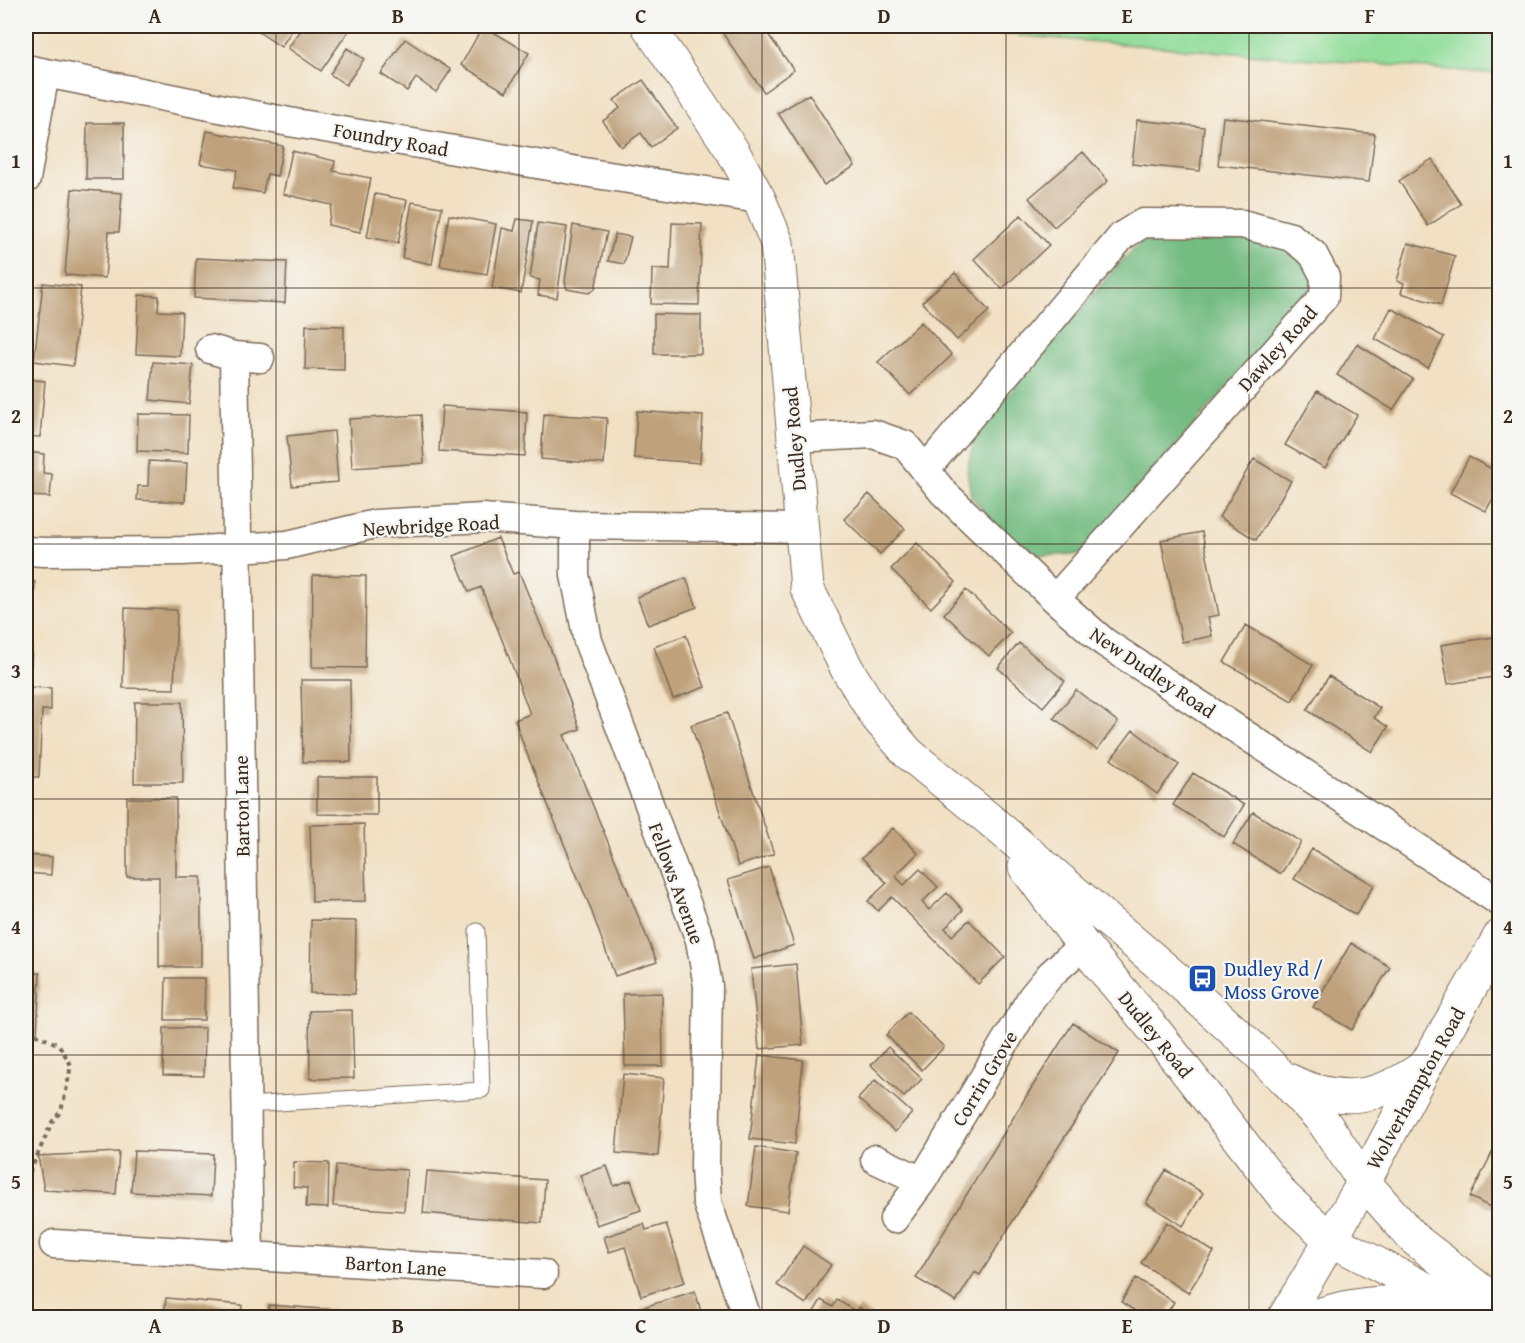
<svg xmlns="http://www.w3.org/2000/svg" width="1525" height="1343" font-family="'Gentium Book Plus',serif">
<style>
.green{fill:#91dd9a;stroke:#66845c;stroke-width:1.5}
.forest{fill:#74bc82;stroke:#587350;stroke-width:1.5}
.building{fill:#bfa27b}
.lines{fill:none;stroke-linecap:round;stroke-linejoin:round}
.service-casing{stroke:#7b6a58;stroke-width:17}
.minor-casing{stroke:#7b6a58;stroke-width:31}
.secondary-casing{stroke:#7b6a58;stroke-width:35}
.trunk-casing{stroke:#7b6a58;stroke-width:35}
.path{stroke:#7b6a58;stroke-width:4;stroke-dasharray:4.5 4.5;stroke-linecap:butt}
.service{stroke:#fff;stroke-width:15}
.minor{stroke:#fff;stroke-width:28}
.secondary{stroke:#fff;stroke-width:33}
.trunk{stroke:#fff;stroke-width:33}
.grid{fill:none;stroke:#3b2a1e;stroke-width:1.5;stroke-opacity:0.55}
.labels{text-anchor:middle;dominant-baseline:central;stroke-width:4.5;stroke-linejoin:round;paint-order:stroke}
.street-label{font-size:20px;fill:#3b2a1e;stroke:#f6f6f2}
.transit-label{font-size:20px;fill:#164399;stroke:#f6f6f2;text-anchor:start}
.neatline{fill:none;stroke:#3b2a1e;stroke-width:2}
.grid-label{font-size:20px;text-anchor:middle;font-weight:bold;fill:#3b2a1e}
</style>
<rect width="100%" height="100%" fill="#f6f6f2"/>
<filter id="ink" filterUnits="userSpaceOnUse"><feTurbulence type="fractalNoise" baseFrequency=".0167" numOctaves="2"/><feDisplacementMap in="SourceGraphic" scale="12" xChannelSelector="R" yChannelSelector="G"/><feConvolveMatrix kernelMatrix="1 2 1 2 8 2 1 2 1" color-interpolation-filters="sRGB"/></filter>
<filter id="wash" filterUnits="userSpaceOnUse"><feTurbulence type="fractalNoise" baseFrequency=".008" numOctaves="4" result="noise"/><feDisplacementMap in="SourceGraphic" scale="24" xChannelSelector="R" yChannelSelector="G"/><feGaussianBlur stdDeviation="1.35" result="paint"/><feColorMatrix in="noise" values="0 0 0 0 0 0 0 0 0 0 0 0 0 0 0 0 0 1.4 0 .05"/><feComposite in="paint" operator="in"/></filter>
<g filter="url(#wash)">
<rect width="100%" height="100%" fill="#f1e0c3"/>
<path class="green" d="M900 26H1499V74Z"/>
<path class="forest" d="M1144 238 1262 239 1294 248 1317 277 1309 294 1080 555H1039L1002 533 971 496 967 470 976 433 1114 270Z"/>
<g id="blocks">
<path class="building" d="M250 26H295L281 47Z
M304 26H352L321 71 288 48Z
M483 26 529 53 506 92 461 65Z
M735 26H762L794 70 764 92 723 34Z
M405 39 451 70 436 92 416 78 407 91 381 74Z
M347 48 364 59 346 85 330 74Z
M643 80 677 128 651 147 641 133 621 147 603 121 620 108 614 100Z
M809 94 855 166 824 185 778 113Z
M1223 117 1375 134 1369 182 1218 165Z
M1137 120 1204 127 1200 171 1132 164Z
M87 123H124V179H86Z
M207 131 283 146 277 176 267 174 263 193 233 188 237 170 200 164Z
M292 151 335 161 333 171 371 178 360 232 328 225 332 205 283 194Z
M1083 152 1108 181 1054 227 1029 198Z
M1432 159 1461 204 1428 226 1399 181Z
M72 189 122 193 119 232H109L105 278 65 275Z
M375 194 407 200 398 243 367 237Z
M412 202 442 207 432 264 402 258Z
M449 215 496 224 487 274 440 266Z
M1021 215 1049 245 1002 289 974 259Z
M517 219 533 221 521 293 492 288 502 228 514 231Z
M538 223 567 227 557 298 538 295 540 280 530 278Z
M672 223 702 224 699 305 651 304 652 269 670 270Z
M573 225 607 232 595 289 589 293 567 289 565 282Z
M615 234 631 237 624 264 608 261Z
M1408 243 1455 256 1441 305 1401 293 1404 283 1397 281Z
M196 258 287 262 285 303 194 298Z
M955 273 989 311 957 340 922 302Z
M43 283 81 287 73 366 34 361Z
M139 295 159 296 158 311 182 312 180 356 136 354Z
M1391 308 1444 337 1428 368 1375 339Z
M654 314 701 315V354H654Z
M921 322 952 355 910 395 878 362Z
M306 325 344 326V370L305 369Z
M1357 344 1413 379 1393 410 1337 375Z
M153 362 193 365 189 404 150 400Z
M26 379 45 381 40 437 26 436Z
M1317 391 1357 415 1325 468 1285 445Z
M442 406 527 412 525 456 439 451Z
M637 411 703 416 700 463 634 458Z
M138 414 189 415 188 453 137 451Z
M544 414 607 418 604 464 541 459Z
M421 415 424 463 352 468 349 419Z
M334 431 338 482 292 486 287 436Z
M26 452 44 454 43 473 52 474 50 497 26 496Z
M1469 457 1500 473V499L1494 496 1486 511 1450 493Z
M1254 459 1291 481 1256 540 1219 517Z
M149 461 187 463 185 502 137 500 138 486H148Z
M869 494 905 529 880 554 844 519Z
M1202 532 1219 615 1208 617 1212 636 1182 642 1161 540Z
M498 538 513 574 519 572 549 645 580 729 564 735 657 962 615 976 590 907 525 749 515 720 530 714 510 660 481 587 469 592 454 556Z
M917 543 956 582 931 608 891 569Z
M313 575 366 576 365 668 312 667Z
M686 578 697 607 648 625 637 597Z
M26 581 35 582 31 666H26Z
M966 590 1011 633 989 656 944 614Z
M125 608 177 610 174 689 123 688Z
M1246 625 1313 665 1292 701 1224 662Z
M686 635 705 687 673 699 654 647Z
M1500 636V676L1448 684 1441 645Z
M1019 643 1065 681 1043 707 998 668Z
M1329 676 1380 708 1374 718 1388 727 1372 752 1307 710Z
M301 680H350L351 762H303Z
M26 687 51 688V710H42L39 777H26Z
M1076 690 1118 722 1097 750 1054 718Z
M135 702H182L183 783H134Z
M727 713 774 854 738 866 691 725Z
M1133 730 1179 765 1157 794 1111 759Z
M1193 773 1244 805 1224 837 1173 805Z
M317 777H377V815L317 814Z
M26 793H30L27 832H26Z
M127 798H176V877H201V967H159V877H127Z
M1253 812 1301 842 1281 874 1233 844Z
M364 824 366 901 312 902 310 825Z
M893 828 918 853 895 876 904 885 920 869 938 887 922 902 929 910 947 893 963 910 945 928 952 936 969 920 1005 957 978 984 892 897 878 911 868 901 887 883 862 858Z
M1312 849 1374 885 1356 915 1294 879Z
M26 855 52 857 51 875 26 873Z
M769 867 794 945 754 959 728 880Z
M311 920 356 921 355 994 310 993Z
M1351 943 1390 967 1352 1030 1313 1007Z
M796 964 803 1045 759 1049 751 969Z
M26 973H40L37 1035 26 1034Z
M166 978H205L204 1020H165Z
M662 993 663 1066H625L623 994Z
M352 1010 354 1078 310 1079 309 1011Z
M908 1012 944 1047 922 1070 886 1035Z
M1073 1023 1119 1053 1055 1152 980 1275 975 1272 956 1302 916 1278 1027 1095Z
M164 1028H205L204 1076 163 1075Z
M888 1047 922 1079 904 1097 871 1065Z
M759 1055 803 1060 795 1144 750 1139Z
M623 1074 664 1078 658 1156 616 1153Z
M875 1080 912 1113 895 1132 858 1099Z
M1500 1137V1212L1470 1197Z
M756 1147 796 1153 788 1211 748 1206Z
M134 1151 213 1154 211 1196 131 1192Z
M119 1152 116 1194 44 1190 38 1156Z
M294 1162 329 1163 328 1208 306 1207 307 1188 293 1187Z
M336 1165 407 1170 404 1211 333 1206Z
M607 1166 614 1186 631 1180 641 1210 597 1225 580 1175Z
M1166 1170 1203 1193 1183 1226 1146 1203Z
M427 1171 545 1180 542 1223 423 1213Z
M1167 1222 1214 1252 1188 1293 1141 1263Z
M644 1224 646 1230 666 1224 685 1282 641 1296 625 1247 609 1252 604 1237Z
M803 1246 831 1265 806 1304 777 1285Z
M1136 1278 1174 1302 1164 1318H1146L1121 1302Z
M695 1291 703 1318H644L641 1308Z
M166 1298 242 1305 241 1318H164Z
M821 1300 833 1307 837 1300 857 1312 859 1307 875 1318H810Z
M269 1305 362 1312 361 1318H268Z
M385 1314 413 1316V1318H385Z"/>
</g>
</g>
<g filter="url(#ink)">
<use href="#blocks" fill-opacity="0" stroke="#7b6a58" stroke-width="1.5"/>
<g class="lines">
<defs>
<path id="service" d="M246 1105 482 1090 477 931"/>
<path id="minor" d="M26 69 289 122 596 174 759 199
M26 179 45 73
M210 349 234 356 260 358
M234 356 249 1256
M794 438 873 434 905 445 943 492 1055 599 1104 642 1500 902
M925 470 1122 236 1143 223 1242 224 1291 237 1313 254 1325 277 1324 297 1055 599
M575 525V575L588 641 700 940 708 986 705 1167 707 1202 747 1318
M26 551 44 552 182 551 287 545 375 524 483 518 575 525 802 528
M875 1159 922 1181
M894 1219 922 1181 1032 997 1051 974 1083 945
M54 1244 543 1274"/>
<path id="secondary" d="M648 26 732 150 759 199 777 243 807 588 847 669 877 717 908 753 990 820 1172 975 1256 1051 1283 1078 1323 1121 1364 1182 1413 1238 1500 1305
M1025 867 1083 945 1156 1032 1284 1197 1331 1240 1445 1299 1500 1316
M1288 1080C1340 1106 1381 1099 1426 1065
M1311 1318C1353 1301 1399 1302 1444 1299"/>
<path id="trunk" d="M1284 1318 1307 1280 1364 1182 1426 1065 1500 936"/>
</defs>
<use href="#service" class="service-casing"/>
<use href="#minor" class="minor-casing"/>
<use href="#secondary" class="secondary-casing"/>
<use href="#trunk" class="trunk-casing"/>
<path class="path" d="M26 1037 37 1035 59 1045 71 1065 66 1091 61 1111 52 1122 29 1174 26 1187"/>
<use href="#service" class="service"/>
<use href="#minor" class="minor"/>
<use href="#secondary" class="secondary"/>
<use href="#trunk" class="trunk"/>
</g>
</g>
<path class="grid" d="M276 26V1318M519 26V1318M762 26V1318M1006 26V1318M1249 26V1318M26 288H1500M26 544H1500M26 799H1500M26 1055H1500"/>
<defs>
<symbol id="bus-square" viewBox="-11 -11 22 22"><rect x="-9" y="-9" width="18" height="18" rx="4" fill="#1a4fb4" stroke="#f6f6f2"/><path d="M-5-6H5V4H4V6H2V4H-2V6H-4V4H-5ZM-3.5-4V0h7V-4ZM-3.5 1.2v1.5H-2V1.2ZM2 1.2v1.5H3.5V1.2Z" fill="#fff"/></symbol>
</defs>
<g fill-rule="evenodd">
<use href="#bus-square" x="1186" y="962" width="33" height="33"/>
</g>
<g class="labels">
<g class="street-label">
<text transform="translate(391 139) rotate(10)">Foundry Road</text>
<text transform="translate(1277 348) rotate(-48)">Dawley Road</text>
<text transform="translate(794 439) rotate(-95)">Dudley Road</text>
<text transform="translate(431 525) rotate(-3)">Newbridge Road</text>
<text transform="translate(1153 672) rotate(34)">New Dudley Road</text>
<text transform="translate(241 806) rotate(-91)">Barton Lane</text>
<text transform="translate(677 883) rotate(70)">Fellows Avenue</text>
<text transform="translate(1156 1034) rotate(51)">Dudley Road</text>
<text transform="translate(984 1078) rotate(-59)">Corrin Grove</text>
<text transform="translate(1415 1088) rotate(-61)">Wolverhampton Road</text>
<text transform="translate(396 1265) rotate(4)">Barton Lane</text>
</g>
<g class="transit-label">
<text x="1224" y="968">Dudley Rd /<tspan x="1224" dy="23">Moss Grove</tspan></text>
</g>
</g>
<rect width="1525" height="1343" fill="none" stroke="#f6f6f2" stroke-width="66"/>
<rect x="33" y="33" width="1459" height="1277" class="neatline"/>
<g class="grid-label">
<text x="155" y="23">A</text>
<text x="398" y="23">B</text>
<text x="641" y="23">C</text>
<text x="884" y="23">D</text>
<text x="1127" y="23">E</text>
<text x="1370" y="23">F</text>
<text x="16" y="168">1</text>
<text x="1508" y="168">1</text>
<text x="16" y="423">2</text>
<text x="1508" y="423">2</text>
<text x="16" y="678">3</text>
<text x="1508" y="678">3</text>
<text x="16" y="934">4</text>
<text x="1508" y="934">4</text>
<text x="16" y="1189">5</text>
<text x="1508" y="1189">5</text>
<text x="155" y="1333">A</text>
<text x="398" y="1333">B</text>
<text x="641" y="1333">C</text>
<text x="884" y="1333">D</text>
<text x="1127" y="1333">E</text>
<text x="1370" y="1333">F</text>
</g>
</svg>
